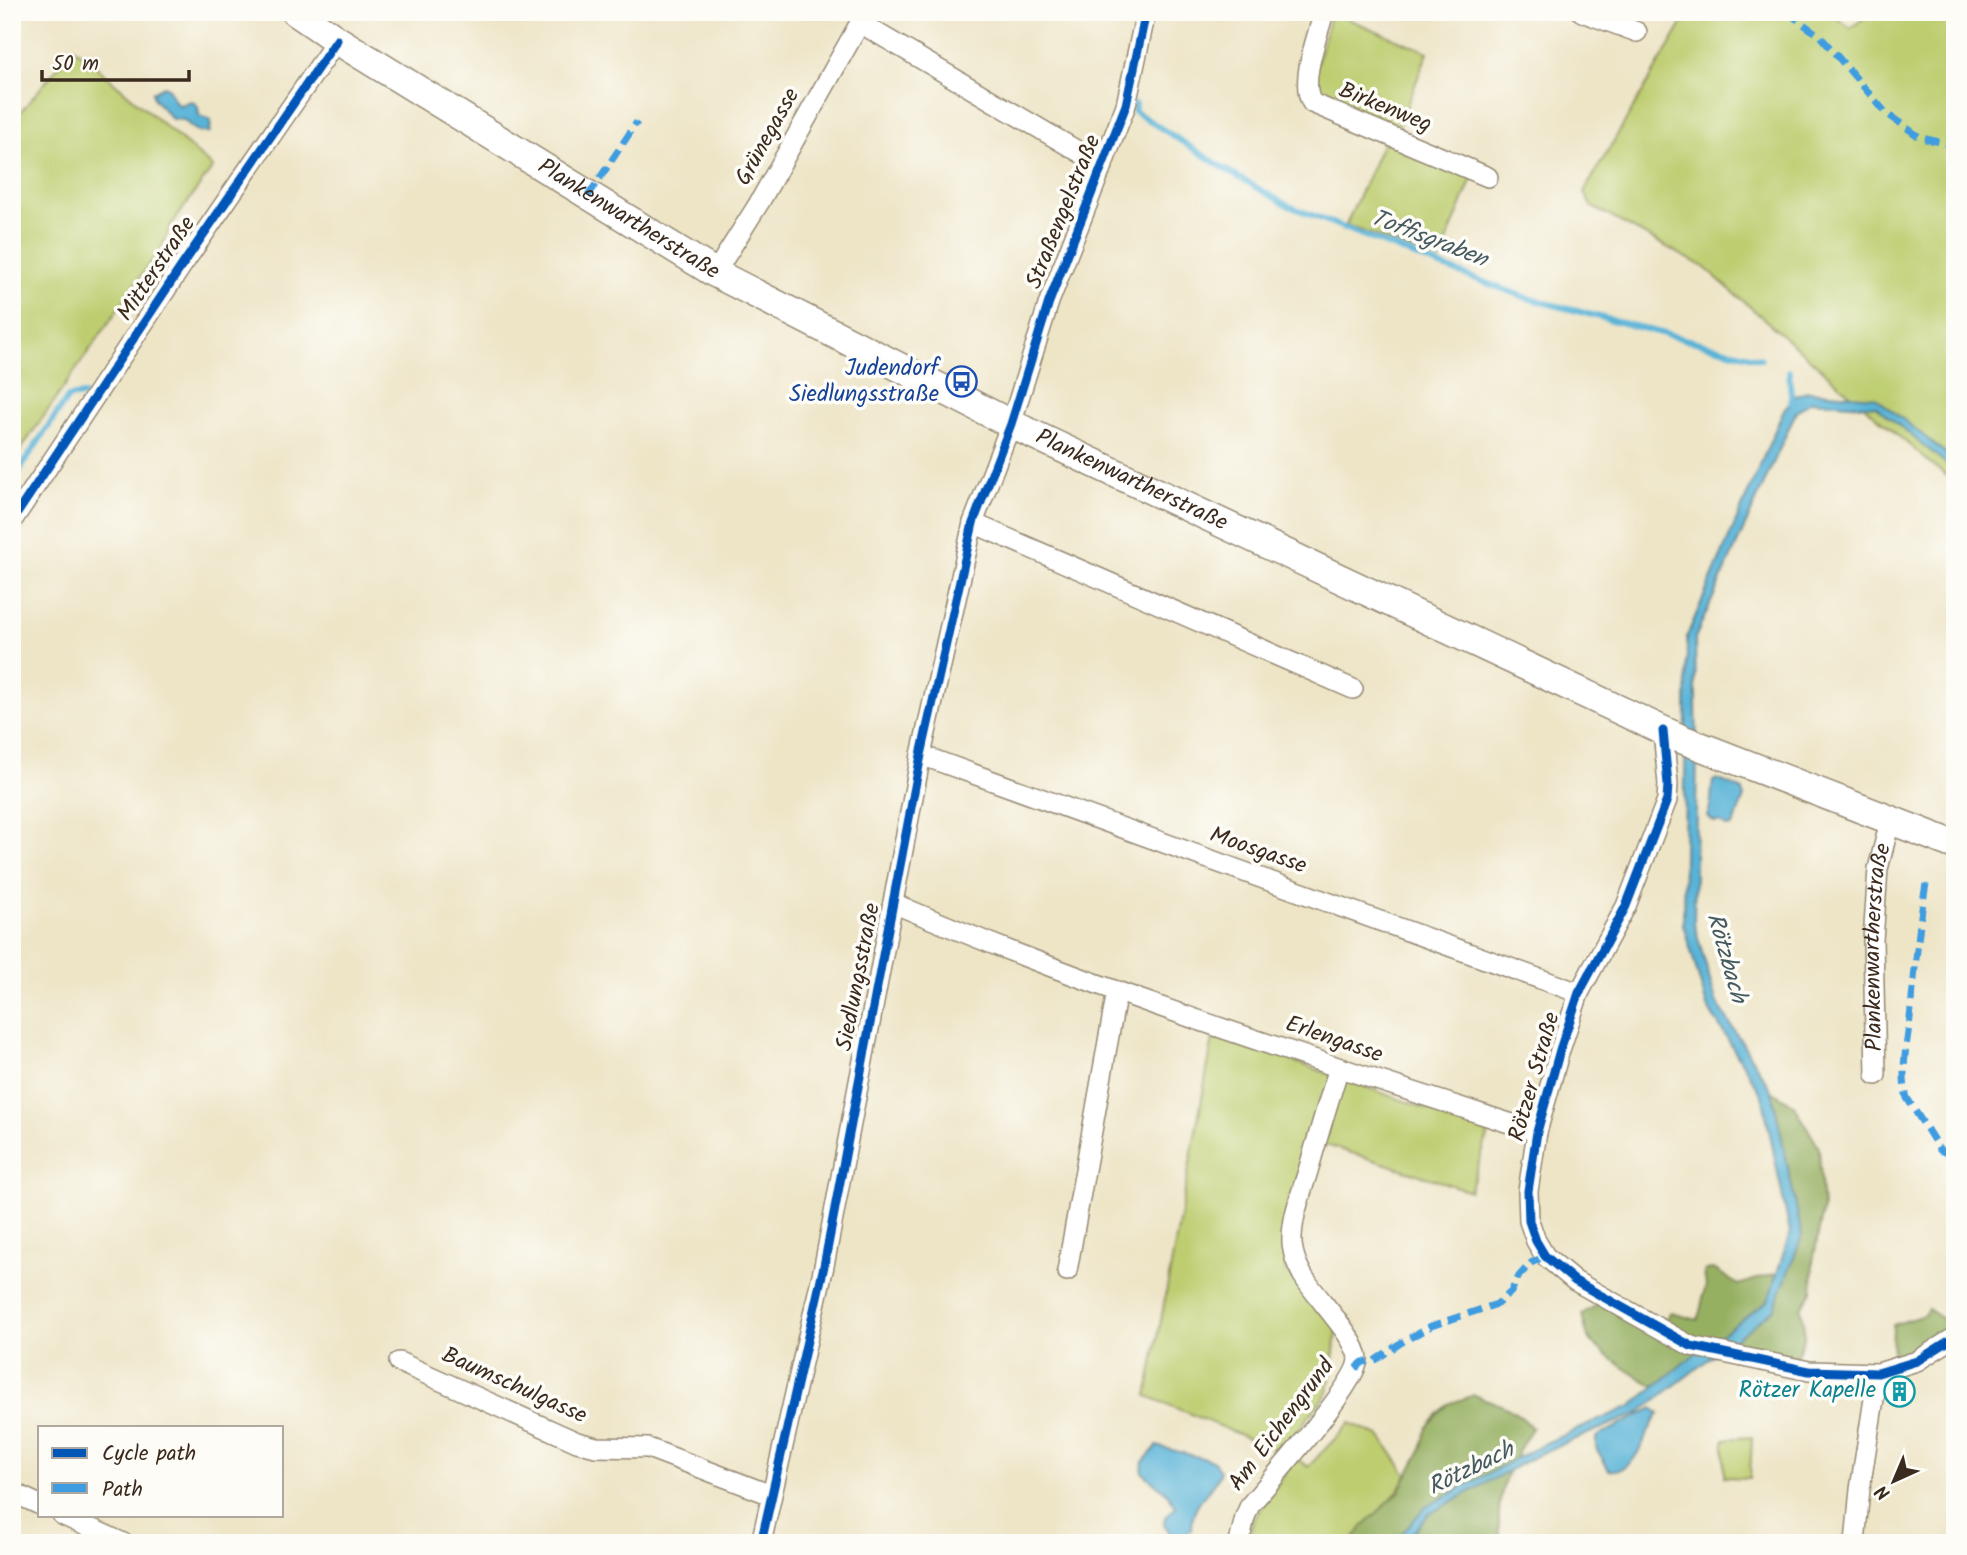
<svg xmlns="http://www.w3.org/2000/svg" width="1967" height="1555" font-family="Kalam,sans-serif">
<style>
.green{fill:#bdcd70;stroke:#7c7c47;stroke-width:2}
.forest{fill:#96b062;stroke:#686d40;stroke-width:2}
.water{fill:#59b3d7;stroke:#4a6e7a;stroke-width:2}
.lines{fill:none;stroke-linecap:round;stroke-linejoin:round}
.stream{stroke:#59b3d7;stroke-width:6}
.minor-casing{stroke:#948872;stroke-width:22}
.secondary-casing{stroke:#948872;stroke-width:31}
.minor{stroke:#fff;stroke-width:19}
.secondary{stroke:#fff;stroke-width:28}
.quiet{stroke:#3f9ce0;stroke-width:7;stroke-dasharray:14 7;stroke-linecap:butt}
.cycleway-casing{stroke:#fdfcf7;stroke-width:13}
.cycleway{stroke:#0057b8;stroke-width:9}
.labels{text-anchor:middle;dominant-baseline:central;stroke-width:7;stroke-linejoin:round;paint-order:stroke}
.street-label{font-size:23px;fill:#3b2a1e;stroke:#fdfcf7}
.transit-label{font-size:23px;fill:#164399;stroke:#fdfcf7;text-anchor:end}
.culture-label{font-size:23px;fill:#0d838f;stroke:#fdfcf7;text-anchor:end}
.water-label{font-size:24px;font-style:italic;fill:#465a5f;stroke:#fdfcf7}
</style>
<rect width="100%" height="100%" fill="#fdfcf7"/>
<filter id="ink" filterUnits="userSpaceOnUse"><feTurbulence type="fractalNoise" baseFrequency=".0143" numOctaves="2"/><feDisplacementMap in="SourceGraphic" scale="14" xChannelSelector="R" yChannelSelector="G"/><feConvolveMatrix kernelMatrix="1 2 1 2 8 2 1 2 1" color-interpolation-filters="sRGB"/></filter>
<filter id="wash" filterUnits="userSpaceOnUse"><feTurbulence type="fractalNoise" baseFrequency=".00686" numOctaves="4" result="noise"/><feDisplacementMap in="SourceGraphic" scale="28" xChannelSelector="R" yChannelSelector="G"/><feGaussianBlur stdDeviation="1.57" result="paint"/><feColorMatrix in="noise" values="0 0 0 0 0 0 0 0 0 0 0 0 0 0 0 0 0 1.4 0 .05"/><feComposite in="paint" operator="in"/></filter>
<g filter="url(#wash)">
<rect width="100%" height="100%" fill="#eee5c7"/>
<path class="green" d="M1331 12 1428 52 1396 133 1321 101 1312 81Z
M1689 12H1828L1851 28 1872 12H1955V482L1931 464 1704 267 1591 206 1584 192Z
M74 48 213 167 170 227 161 250 150 263 12 462V122Z
M1384 140 1473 176 1439 260 1346 225Z
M1214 1033 1489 1131 1470 1191 1311 1140 1286 1223 1285 1270 1338 1325 1328 1392 1281 1452 1147 1396Z
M1350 1423 1381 1437 1407 1475C1394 1503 1369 1517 1351 1543H1248L1253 1520 1296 1458 1308 1467Z
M1752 1437 1750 1478 1724 1477V1439Z"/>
<path class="forest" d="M1772 1091 1795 1106 1819 1148 1823 1209 1813 1262 1812 1292 1801 1308 1805 1336 1791 1368 1720 1351 1774 1309 1802 1236Z
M1714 1269 1738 1285 1777 1273 1768 1301 1655 1386C1641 1380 1595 1350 1588 1336 1585 1330 1584 1321 1582 1314L1607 1299 1659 1329 1670 1313 1698 1320 1706 1285 1704 1273 1706 1270Z
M1955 1303V1337L1898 1368 1892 1356 1893 1325 1924 1315 1928 1309 1943 1319Z
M1474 1395C1497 1403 1516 1409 1532 1428 1508 1466 1493 1496 1501 1543H1351L1362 1527 1399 1492 1421 1450 1427 1427 1438 1414 1448 1404Z"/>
<path class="water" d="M163 86 168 88 176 103 180 105 191 101C198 104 199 109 199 116L211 120 210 132C198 134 192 128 184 120L172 119 154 99 152 92Z
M1807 391 1875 397 1955 461V471L1875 406 1811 401 1796 412 1695 638 1697 756 1694 923 1716 1001 1772 1091 1802 1236 1774 1309 1639 1413 1541 1453 1429 1514 1404 1543H1394L1424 1508 1539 1446 1631 1406 1696 1353 1768 1301 1790 1233 1762 1095 1707 1006 1683 924 1687 636 1784 409 1795 396Z
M1717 779 1743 790 1744 797 1733 826 1726 827 1720 822H1714L1707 816C1713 803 1710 796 1713 781Z
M1653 1408 1659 1414C1644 1431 1639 1474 1609 1470L1596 1448V1437Z
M1157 1446 1214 1461 1220 1471C1217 1485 1204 1493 1197 1506 1193 1513 1192 1521 1192 1529L1181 1537 1172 1536 1164 1524 1165 1517 1176 1507 1168 1494 1142 1472 1143 1462Z"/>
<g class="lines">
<path class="stream" d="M1135 104 1134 111 1233 174 1289 206 1435 264 1527 298 1761 359
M1789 371 1792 407
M12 481 68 397 84 395"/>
</g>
</g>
<g filter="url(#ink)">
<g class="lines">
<defs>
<g id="minor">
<path d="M1324 12C1318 35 1299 82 1312 103L1488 177"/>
<path d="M1582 12 1637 32"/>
<path d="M860 23 1103 166"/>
<path d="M715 273 759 203 866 12"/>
<path d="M12 521 181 267 337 40"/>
<path d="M973 523 1353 689"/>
<path d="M1663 731 1668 784 1667 800 1626 906 1579 993 1560 1050 1537 1132 1528 1191 1529 1221 1536 1241 1545 1256 1575 1281 1691 1346 1809 1371 1878 1373 1917 1361 1955 1337"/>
<path d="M921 755 1579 993"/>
<path d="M893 903C1102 993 1321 1062 1537 1132"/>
<path id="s1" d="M1876 1075 1873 940 1878 869 1890 821"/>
<path d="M1067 1271 1117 991"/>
<path d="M399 1362 577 1442 596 1447 648 1448 771 1495"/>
<path d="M12 1492 40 1505"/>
<path d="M62 1515 123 1543"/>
<path d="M761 1543 824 1266 921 755 973 523 1011 424 1049 302 1126 105 1146 12"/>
<path d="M1239 1543 1245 1517 1250 1505C1270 1481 1358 1383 1358 1359 1357 1337 1313 1295 1302 1274 1297 1265 1293 1254 1292 1244 1291 1219 1301 1194 1308 1171 1318 1136 1328 1102 1339 1068"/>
<path d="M1855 1543 1860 1489 1878 1373"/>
</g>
<g id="secondary">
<path id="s2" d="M296 12 337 40 715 273 1011 424 1679 738 1955 845"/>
</g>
</defs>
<use href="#minor" class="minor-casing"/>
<use href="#secondary" class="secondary-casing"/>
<use href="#minor" class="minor"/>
<use href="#secondary" class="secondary"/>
<path class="quiet" d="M1787 12 1820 36 1886 113 1921 138 1955 145
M588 196 637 122
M1926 884C1918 929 1915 973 1910 1018 1907 1043 1900 1074 1907 1098L1940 1150 1955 1157
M1356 1368 1363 1362 1374 1361 1399 1344 1431 1326 1497 1304 1511 1292 1519 1276 1531 1263 1545 1256"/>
<defs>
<path id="cycleway" d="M12 521 181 267 337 40
M1663 731 1668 784 1667 800 1626 906 1579 993 1560 1050 1537 1132 1528 1191 1529 1221 1536 1241 1545 1256 1575 1281 1691 1346 1809 1371 1878 1373 1917 1361 1955 1337
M761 1543 824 1266 921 755 973 523 1011 424 1049 302 1126 105 1146 12"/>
</defs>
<use href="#cycleway" class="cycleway-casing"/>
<use href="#cycleway" class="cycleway"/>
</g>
</g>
<defs>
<symbol id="bus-ring" viewBox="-11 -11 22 22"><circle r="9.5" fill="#fdfcf7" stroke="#1a4fb4" stroke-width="1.5"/><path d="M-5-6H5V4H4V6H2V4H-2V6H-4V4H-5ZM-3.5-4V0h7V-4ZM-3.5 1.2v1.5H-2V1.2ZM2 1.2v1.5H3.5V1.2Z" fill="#1a4fb4"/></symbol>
<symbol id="building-ring" viewBox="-11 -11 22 22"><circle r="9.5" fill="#fdfcf7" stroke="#0f9aa8" stroke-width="1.5"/><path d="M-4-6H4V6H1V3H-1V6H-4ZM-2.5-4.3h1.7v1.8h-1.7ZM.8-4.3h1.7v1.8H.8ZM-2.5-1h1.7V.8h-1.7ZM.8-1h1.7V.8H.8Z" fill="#0f9aa8"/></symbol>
</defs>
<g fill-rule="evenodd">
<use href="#bus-ring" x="944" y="364" width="35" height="35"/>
<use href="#building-ring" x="1882" y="1374" width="35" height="35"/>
</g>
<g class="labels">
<g class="street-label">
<text transform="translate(1385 108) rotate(22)">Birkenweg</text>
<text transform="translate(768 137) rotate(-61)">Grünegasse</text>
<text transform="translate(1064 212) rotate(-68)">Straßengelstraße</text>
<text stroke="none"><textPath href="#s2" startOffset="392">Plankenwartherstraße</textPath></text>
<text transform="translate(157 269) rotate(-56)">Mitterstraße</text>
<text stroke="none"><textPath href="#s2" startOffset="959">Plankenwartherstraße</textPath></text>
<text transform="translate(1258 851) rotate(19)">Moosgasse</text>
<text stroke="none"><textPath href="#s1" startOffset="128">Plankenwartherstraße</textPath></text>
<text transform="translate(859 977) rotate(-79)">Siedlungsstraße</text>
<text transform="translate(1334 1040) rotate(19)">Erlengasse</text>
<text transform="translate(1535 1077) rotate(-74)">Rötzer Straße</text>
<text transform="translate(514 1386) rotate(24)">Baumschulgasse</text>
<text transform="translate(1282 1425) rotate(-53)">Am Eichengrund</text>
</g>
<g class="transit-label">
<text x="939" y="369">Judendorf<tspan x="939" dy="26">Siedlungsstraße</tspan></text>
</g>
<g class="culture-label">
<text x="1876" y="1391">Rötzer Kapelle</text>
</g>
<g class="water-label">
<text transform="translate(1429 239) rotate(21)">Toffisgraben</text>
<text transform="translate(1726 958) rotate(74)">Rötzbach</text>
<text transform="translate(1471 1469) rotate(-26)">Rötzbach</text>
</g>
</g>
<rect width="1967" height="1555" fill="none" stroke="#fdfcf7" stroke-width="42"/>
<rect x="38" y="1426" width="245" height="91" fill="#fdfcf7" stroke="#afa8a0" stroke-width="2"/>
<rect x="52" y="1448" width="35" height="10" fill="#0057b8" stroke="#afa8a0" stroke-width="2"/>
<text x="102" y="1460" font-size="21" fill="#3b2a1e">Cycle path</text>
<rect x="52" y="1483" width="35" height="10" fill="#3f9ce0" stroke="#afa8a0" stroke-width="2"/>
<text x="102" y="1496" font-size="21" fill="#3b2a1e">Path</text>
<g transform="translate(1894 1481) rotate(224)" stroke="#fdfcf7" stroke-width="5" paint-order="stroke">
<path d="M0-5L12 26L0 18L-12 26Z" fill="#3b2a1e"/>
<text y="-10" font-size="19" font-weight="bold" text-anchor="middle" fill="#3b2a1e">N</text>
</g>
<path d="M42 70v10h147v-10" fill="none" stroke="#3b2a1e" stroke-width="3.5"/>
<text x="52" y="70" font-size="21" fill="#3b2a1e" stroke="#fdfcf7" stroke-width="5" paint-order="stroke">50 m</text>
</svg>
